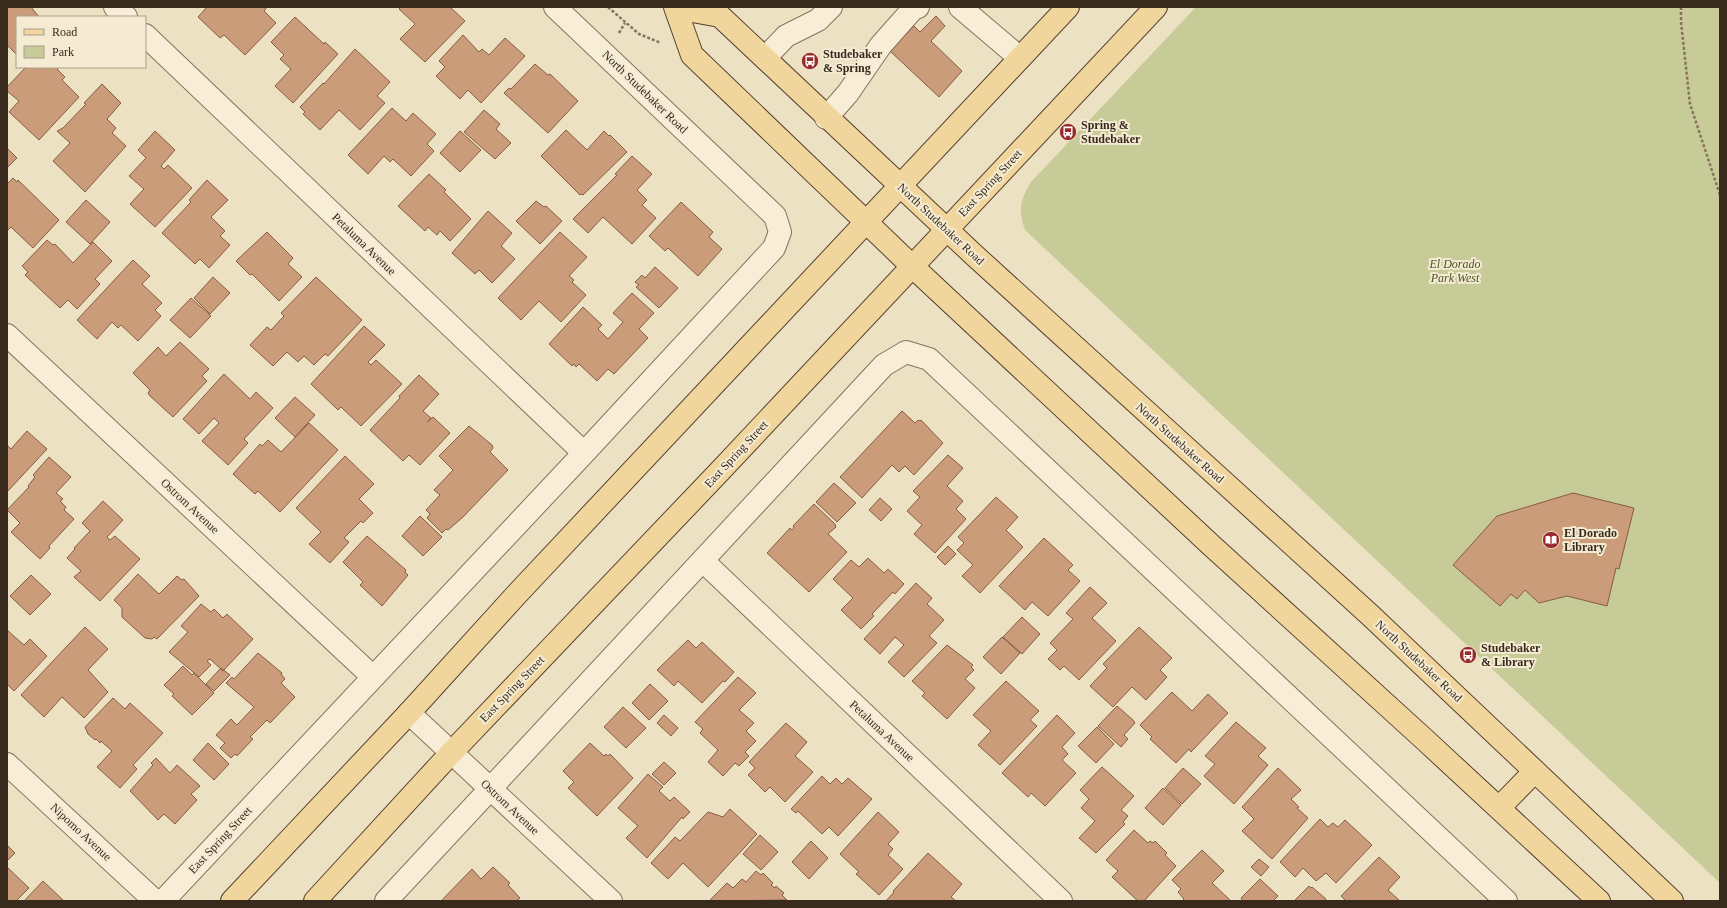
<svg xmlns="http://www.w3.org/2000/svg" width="1727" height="908" font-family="'Times New Roman',serif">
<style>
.green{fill:#c6cb98}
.building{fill:#cb9c7a;stroke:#875c41}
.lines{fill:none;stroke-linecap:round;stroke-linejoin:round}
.minor-casing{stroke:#88725b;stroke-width:24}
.major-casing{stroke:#56412f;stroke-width:24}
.path{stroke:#88725b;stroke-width:2.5;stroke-dasharray:3 2;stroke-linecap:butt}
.minor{stroke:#f8eed7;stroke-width:22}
.major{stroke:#f0d69c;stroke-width:22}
.labels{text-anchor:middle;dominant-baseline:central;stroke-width:4;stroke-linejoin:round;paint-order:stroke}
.poi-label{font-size:12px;font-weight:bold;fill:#382b1e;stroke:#f5ebd3;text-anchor:start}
.street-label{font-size:12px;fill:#382b1e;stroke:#f5ebd3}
.park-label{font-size:12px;font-style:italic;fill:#485425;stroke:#f5ebd3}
</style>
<rect width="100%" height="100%" fill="#ede1c4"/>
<path class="green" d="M1196 7H1720V883L1025 230C1018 209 1020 201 1031 182Z"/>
<path class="building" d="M7 7H31L39 17H17V55L7 45Z
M207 7H267L264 11 276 23 245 55 224 35 220 38 198 17Z
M401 7H450L465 21 425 62 400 39 415 24 399 9Z
M936 16 945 26 931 41 962 71 939 97 890 51 914 26 920 32Z
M295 17 324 44 325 42 338 54 293 103 275 86 291 69 280 59 284 55 271 42Z
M463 35 479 52 482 49 489 55 505 38 525 56 481 103 468 90 460 99 436 76 445 67 439 61Z
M355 49 390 82 377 96 385 103 360 130 339 110 320 130 303 114 305 112 300 107 323 83 324 84Z
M535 64 548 75 550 74 578 101 548 133 504 93 509 88 511 89Z
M26 67H59L57 69 65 77 62 80 79 97 39 140 9 112 19 101 7 91V87Z
M102 84 121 103 107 119 116 128 112 133 126 146 85 192 53 161 70 143 57 131 63 128 86 104 84 103Z
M392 108 406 121 413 113 436 134 427 144 434 151 411 176 393 159 390 162 384 156 368 174 348 155Z
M484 110 500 124 496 129 511 143 495 159 464 132Z
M566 130 587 150 604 131 609 136 610 135 627 152 583 195 581 194 580 195 541 156Z
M155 131 175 150 161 166 164 169 168 165 192 188 155 227 130 204 144 189 129 176 146 158 138 150Z
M460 131 481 150 460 172 440 153Z
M7 148 17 158 7 168Z
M632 156 652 174 637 190 647 200 642 205 656 218 632 244 603 217 588 233 573 219 617 175 615 174Z
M429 174 446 190 444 192 471 219 450 241 440 231 437 235 428 227 425 231 398 206Z
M13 178 17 182 18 180 59 220 33 248 11 227 7 231V184Z
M207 180 228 200 211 217 225 231 220 236 230 245 209 268 200 259 195 264 162 233 191 202 189 200Z
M86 200 110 222 90 244 66 222Z
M536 201 544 207 546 206 562 221 540 244 516 221Z
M681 202 713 232 709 237 722 249 698 276 668 248 665 251 649 236Z
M488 211 512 233 501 246 515 259 492 283 479 270 475 274 452 253Z
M267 232 293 258 288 264 302 277 279 301 252 274 250 275 236 261Z
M560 232 587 257 569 276 574 280 572 282 586 295 561 322 539 301 521 320 498 298Z
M47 240 53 245 55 244 73 263 93 242 112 261 95 279 100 284 77 309 68 300 60 308 25 275 28 272 22 266Z
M133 260 150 276 142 284 162 303 155 310 161 316 138 341 121 325 118 328 112 322 97 339 77 320Z
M655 267 678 288 659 308 636 287 639 285 635 282 642 275 645 278Z
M213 277 230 293 210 314 194 298Z
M316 277 362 320 328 356 325 354 314 365 304 356 298 362 287 352 273 366 250 345 267 327 271 330 284 316 281 313Z
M632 293 654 313 639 329 648 338 614 374 608 369 597 381 579 364 576 367 574 364 572 366 549 344 583 307 602 325 598 329 608 339 623 322 613 313Z
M191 298 211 316 190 338 170 320Z
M364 326 385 345 368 362 371 365 376 360 402 384 361 426 341 407 338 410 311 384Z
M180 342 209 369 202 376 207 381 173 417 150 396 148 393 150 390 133 373 158 347 166 356Z
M224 374 250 399 256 392 273 408 244 439 248 443 228 465 202 441 219 423 214 418 199 434 183 419Z
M419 375 439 394 423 411 431 418 427 422 433 417 450 433 420 465 409 455 403 461 370 430 400 398 399 396Z
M295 397 315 415 295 437 275 418Z
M902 411 915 423 918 420 920 421 921 420 943 443 914 475 905 466 899 472 892 465 862 498 840 477Z
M309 423 338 450 280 512 258 491 255 494 233 474 260 444 262 446 268 440 281 452Z
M469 426 492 445 493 448 490 452 508 470 463 517 448 530 446 529 442 533 427 518 430 514 426 510 440 495 434 490 453 470 439 456Z
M27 431 47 449 7 492V445L11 449Z
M948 455 963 468 947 486 963 501 956 509 966 519 935 553 914 534 922 525 907 511 920 497 913 491Z
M345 456 374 484 359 499 373 513 363 523 361 521 344 538 349 542 330 563 309 544 321 532 296 508Z
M49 457 71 477 56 493 63 499 60 501 66 507 64 510 74 519 49 546 50 548 40 559 11 532 20 523 7 510 29 487 28 486 35 477 33 475Z
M834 483 856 503 837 522 816 502Z
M1573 493 1634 508 1619 569 1616 568 1607 606 1567 596 1539 603 1525 590 1517 599 1511 594 1500 606 1453 565 1497 516Z
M996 497 1018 517 1006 530 1023 547 980 593 962 576 973 565 957 550 964 543 958 537Z
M880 498 892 509 881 521 869 510Z
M103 501 123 520 107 537 110 540 115 536 140 559 100 601 74 577 81 571 67 558 75 549 74 548 90 531 82 523Z
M814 504 835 524 836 527 828 534 847 552 809 592 767 553 790 528 792 530 794 528 793 526Z
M420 516 442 537 423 556 402 536Z
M367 536 406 570 405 572 408 575 382 606 360 585 363 582 343 562Z
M1044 538 1073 565 1068 570 1080 581 1048 616 1032 602 1025 610 999 586Z
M948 546 956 554 945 565 937 557Z
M868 558 884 573 888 569 904 584 895 594 893 592 872 614 874 616 861 629 841 610 853 598 833 579 851 560 859 567Z
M138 574 159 594 177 576 182 580 184 579 199 596 157 639 154 637 152 639 145 638 122 617V608L114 600Z
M31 575 51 594 30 615 10 596Z
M916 583 932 598 927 604 944 620 929 636 937 643 904 677 888 662 904 645 895 637 880 654 864 639Z
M1090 587 1107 603 1092 618 1116 641 1079 680 1064 666 1060 670 1048 659 1057 650 1050 643 1073 619 1066 613Z
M201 604 211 612 214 609 223 618 227 614 253 639 223 671 210 659 207 661 211 665 199 677 169 652 188 632 181 626Z
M1022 617 1040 634 1022 654 1003 637Z
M85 627 108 649 88 670 108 692 84 718 62 697 44 717 21 695Z
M1139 627 1172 658 1160 670 1167 677 1146 700 1132 687 1113 707 1090 686 1107 668 1103 664Z
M7 630 24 645 30 639 47 656 14 691 7 684Z
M1002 637 1020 653 1001 674 983 657Z
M688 640 696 648 702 642 734 672 725 682 723 681 702 703 678 681 674 686 657 670Z
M947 645 973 665 971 667 974 670 965 679 975 688 947 719 922 696 925 693 912 681Z
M258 653 282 673 281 674 285 679 281 683 295 697 270 723 267 720 250 737 253 739 237 756 235 754 231 758 220 748 225 743 216 735 231 719 237 725 254 707 226 683 232 677 234 679Z
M183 666 192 675 194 673 214 693 192 715 172 696 174 694 164 685Z
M221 668 230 675 214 691 206 684Z
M738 677 756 693 739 710 754 723 746 731 756 741 745 752 749 756 739 766 735 763 723 776 708 762 718 750 700 733 703 729 695 722Z
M1006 681 1039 711 1030 720 1037 726 1000 765 978 745 991 731 973 715Z
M650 684 668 701 649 720 632 703Z
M1172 692 1192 711 1208 694 1228 713 1191 752 1189 749 1176 763 1150 739 1152 737 1140 725Z
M113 698 125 709 130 703 163 733 133 765 137 769 120 788 97 767 112 751 101 741 100 743 96 739 95 740 88 734 85 727Z
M1117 706 1133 720 1135 723 1124 735 1128 739 1121 747 1098 726Z
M623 707 646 728 626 748 604 727Z
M664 715 678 728 671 736 657 723Z
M1057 715 1075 733 1062 747 1068 754 1062 760 1076 773 1045 806 1031 793 1028 797 1002 773Z
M1236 722 1266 748 1258 756 1268 765 1234 804 1204 776 1215 764 1205 756Z
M786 723 807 742 795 756 813 772 785 802 770 787 765 792 748 775 755 768 749 762Z
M1097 727 1114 744 1096 763 1078 746Z
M208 743 229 764 214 780 193 760Z
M590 743 604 756 606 754 608 756 610 754 633 778 597 816 568 788 574 782 563 771Z
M156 758 170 773 177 765 200 786 191 794 197 800 175 824 164 814 158 820 130 791 153 765 151 763Z
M664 762 676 773 664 785 652 774Z
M1102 767 1134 796 1121 810 1128 816 1123 822 1125 824 1096 853 1079 838 1095 821 1081 808 1089 799 1080 790Z
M1183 768 1201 784 1182 804 1165 788Z
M1278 768 1301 790 1291 799 1299 807 1297 808 1308 818 1272 859 1242 831 1254 819 1242 807Z
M648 774 663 787 659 791 670 801 674 797 690 812 683 819 682 817 647 858 626 838 638 826 618 808Z
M822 776 830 784 836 778 842 784 848 778 872 799 838 836 829 827 822 834 798 811 796 813 791 809Z
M1163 788 1181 805 1163 825 1145 808Z
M730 809 757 834 708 887 683 863 668 879 651 863 675 837 680 841 708 812 723 817Z
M878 812 899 832 888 844 893 849 888 855 903 869 879 895 856 874 859 872 840 854Z
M1320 819 1328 827 1333 823 1338 827 1345 820 1372 845 1336 883 1326 873 1316 881 1303 868 1295 877 1280 862Z
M1134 830 1148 843 1150 841 1153 843 1155 841 1167 853 1165 855 1176 866 1144 901H1138L1112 877 1118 871 1106 860Z
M760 835 778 852 761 870 743 854Z
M811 841 828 858 809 879 792 862Z
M7 845 15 853 7 861Z
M1202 850 1224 871 1212 883 1231 901H1182L1184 899 1178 892 1181 889 1172 880Z
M928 853 962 884 951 897 956 901H886L894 892 893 891Z
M1379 857 1400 877 1388 890 1400 901H1346L1341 896Z
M1259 859 1269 867 1261 876 1251 867Z
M7 867 29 888 16 901H7Z
M493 867 510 883 508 885 520 898 516 901H441L472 869 481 879Z
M756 871 761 875 763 873 773 883 771 885 775 888 776 886 784 893 782 895 787 900 709 901 727 883 733 888 742 879 746 882Z
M1260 879 1278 896 1273 901H1243L1241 898Z
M43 881 64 901H24Z
M1309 886 1311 888 1312 887 1326 899 1325 901H1294Z"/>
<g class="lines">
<defs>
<path id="minor" d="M115 7 126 17
M960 7 1020 58
M145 35 584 453
M765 58 786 36 818 20 831 7
M826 118 848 93 881 45 913 9 918 7
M7 335 373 677
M703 561 1061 901
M409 713 611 901
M7 764 155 901
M163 901 584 453 774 248 780 232 775 216 555 7
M386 901 884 365 906 352 929 359 1506 901"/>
<path id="major" d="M675 7 692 55 913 267 1212 546 1424 739 1599 901
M676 8 720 16 974 255 1370 615 1672 901
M1499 808 1535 771
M232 901 409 713 517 594 1068 7
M315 901 452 752 720 471 1156 7"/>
</defs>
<use href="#minor" class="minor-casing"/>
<use href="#major" class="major-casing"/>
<path class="path" d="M608 7 639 34 661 43
M1681 7V22L1690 104 1720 195
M619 33 625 23"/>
<use href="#minor" class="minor"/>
<use href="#major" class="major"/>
</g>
<defs>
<symbol id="bus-disc" viewBox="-11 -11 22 22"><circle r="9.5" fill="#962b2d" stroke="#f5ebd3"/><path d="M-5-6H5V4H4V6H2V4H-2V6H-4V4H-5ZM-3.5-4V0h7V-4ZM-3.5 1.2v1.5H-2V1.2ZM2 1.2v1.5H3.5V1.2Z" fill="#fff"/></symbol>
<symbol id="library-disc" viewBox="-11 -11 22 22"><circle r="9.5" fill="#962b2d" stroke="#f5ebd3"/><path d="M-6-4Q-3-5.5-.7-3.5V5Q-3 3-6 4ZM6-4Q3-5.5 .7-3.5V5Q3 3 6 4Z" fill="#fff"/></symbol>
</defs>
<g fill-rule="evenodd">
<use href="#bus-disc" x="800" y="51" width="20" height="20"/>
<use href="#bus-disc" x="1058" y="122" width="20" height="20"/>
<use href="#library-disc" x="1541" y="530" width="20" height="20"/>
<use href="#bus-disc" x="1458" y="645" width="20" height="20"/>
</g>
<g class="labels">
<g class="poi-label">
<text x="823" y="54">Studebaker<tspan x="823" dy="14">&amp; Spring</tspan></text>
<text x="1081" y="125">Spring &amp;<tspan x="1081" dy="14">Studebaker</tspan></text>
<text x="1564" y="533">El Dorado<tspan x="1564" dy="14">Library</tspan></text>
<text x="1481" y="648">Studebaker<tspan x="1481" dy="14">&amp; Library</tspan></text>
</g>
<g class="street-label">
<text transform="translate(645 92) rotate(44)">North Studebaker Road</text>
<text transform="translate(990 183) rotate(-47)">East Spring Street</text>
<text transform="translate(941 224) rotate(43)">North Studebaker Road</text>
<text transform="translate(364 244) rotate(44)">Petaluma Avenue</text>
<text transform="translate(1180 443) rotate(42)">North Studebaker Road</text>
<text transform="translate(736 454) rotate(-47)">East Spring Street</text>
<text transform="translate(190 506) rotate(43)">Ostrom Avenue</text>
<text transform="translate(1419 661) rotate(43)">North Studebaker Road</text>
<text transform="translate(512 689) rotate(-46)">East Spring Street</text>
<text transform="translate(882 731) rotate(43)">Petaluma Avenue</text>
<text transform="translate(510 807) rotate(43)">Ostrom Avenue</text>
<text transform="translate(81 832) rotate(43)">Nipomo Avenue</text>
<text transform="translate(220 840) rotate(-47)">East Spring Street</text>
</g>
<g class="park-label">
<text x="1455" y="264">El Dorado<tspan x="1455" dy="14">Park West</tspan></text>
</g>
</g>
<rect width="1727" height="908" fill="none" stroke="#382b1e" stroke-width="16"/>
<rect x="16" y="16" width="130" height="52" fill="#f5ebd3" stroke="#a99e8b"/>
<rect x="24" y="29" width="20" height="6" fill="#f0d69c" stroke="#a99e8b"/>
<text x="52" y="36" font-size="12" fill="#382b1e">Road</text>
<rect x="24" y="46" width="20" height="12" fill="#c6cb98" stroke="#a99e8b"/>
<text x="52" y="56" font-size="12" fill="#382b1e">Park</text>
</svg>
